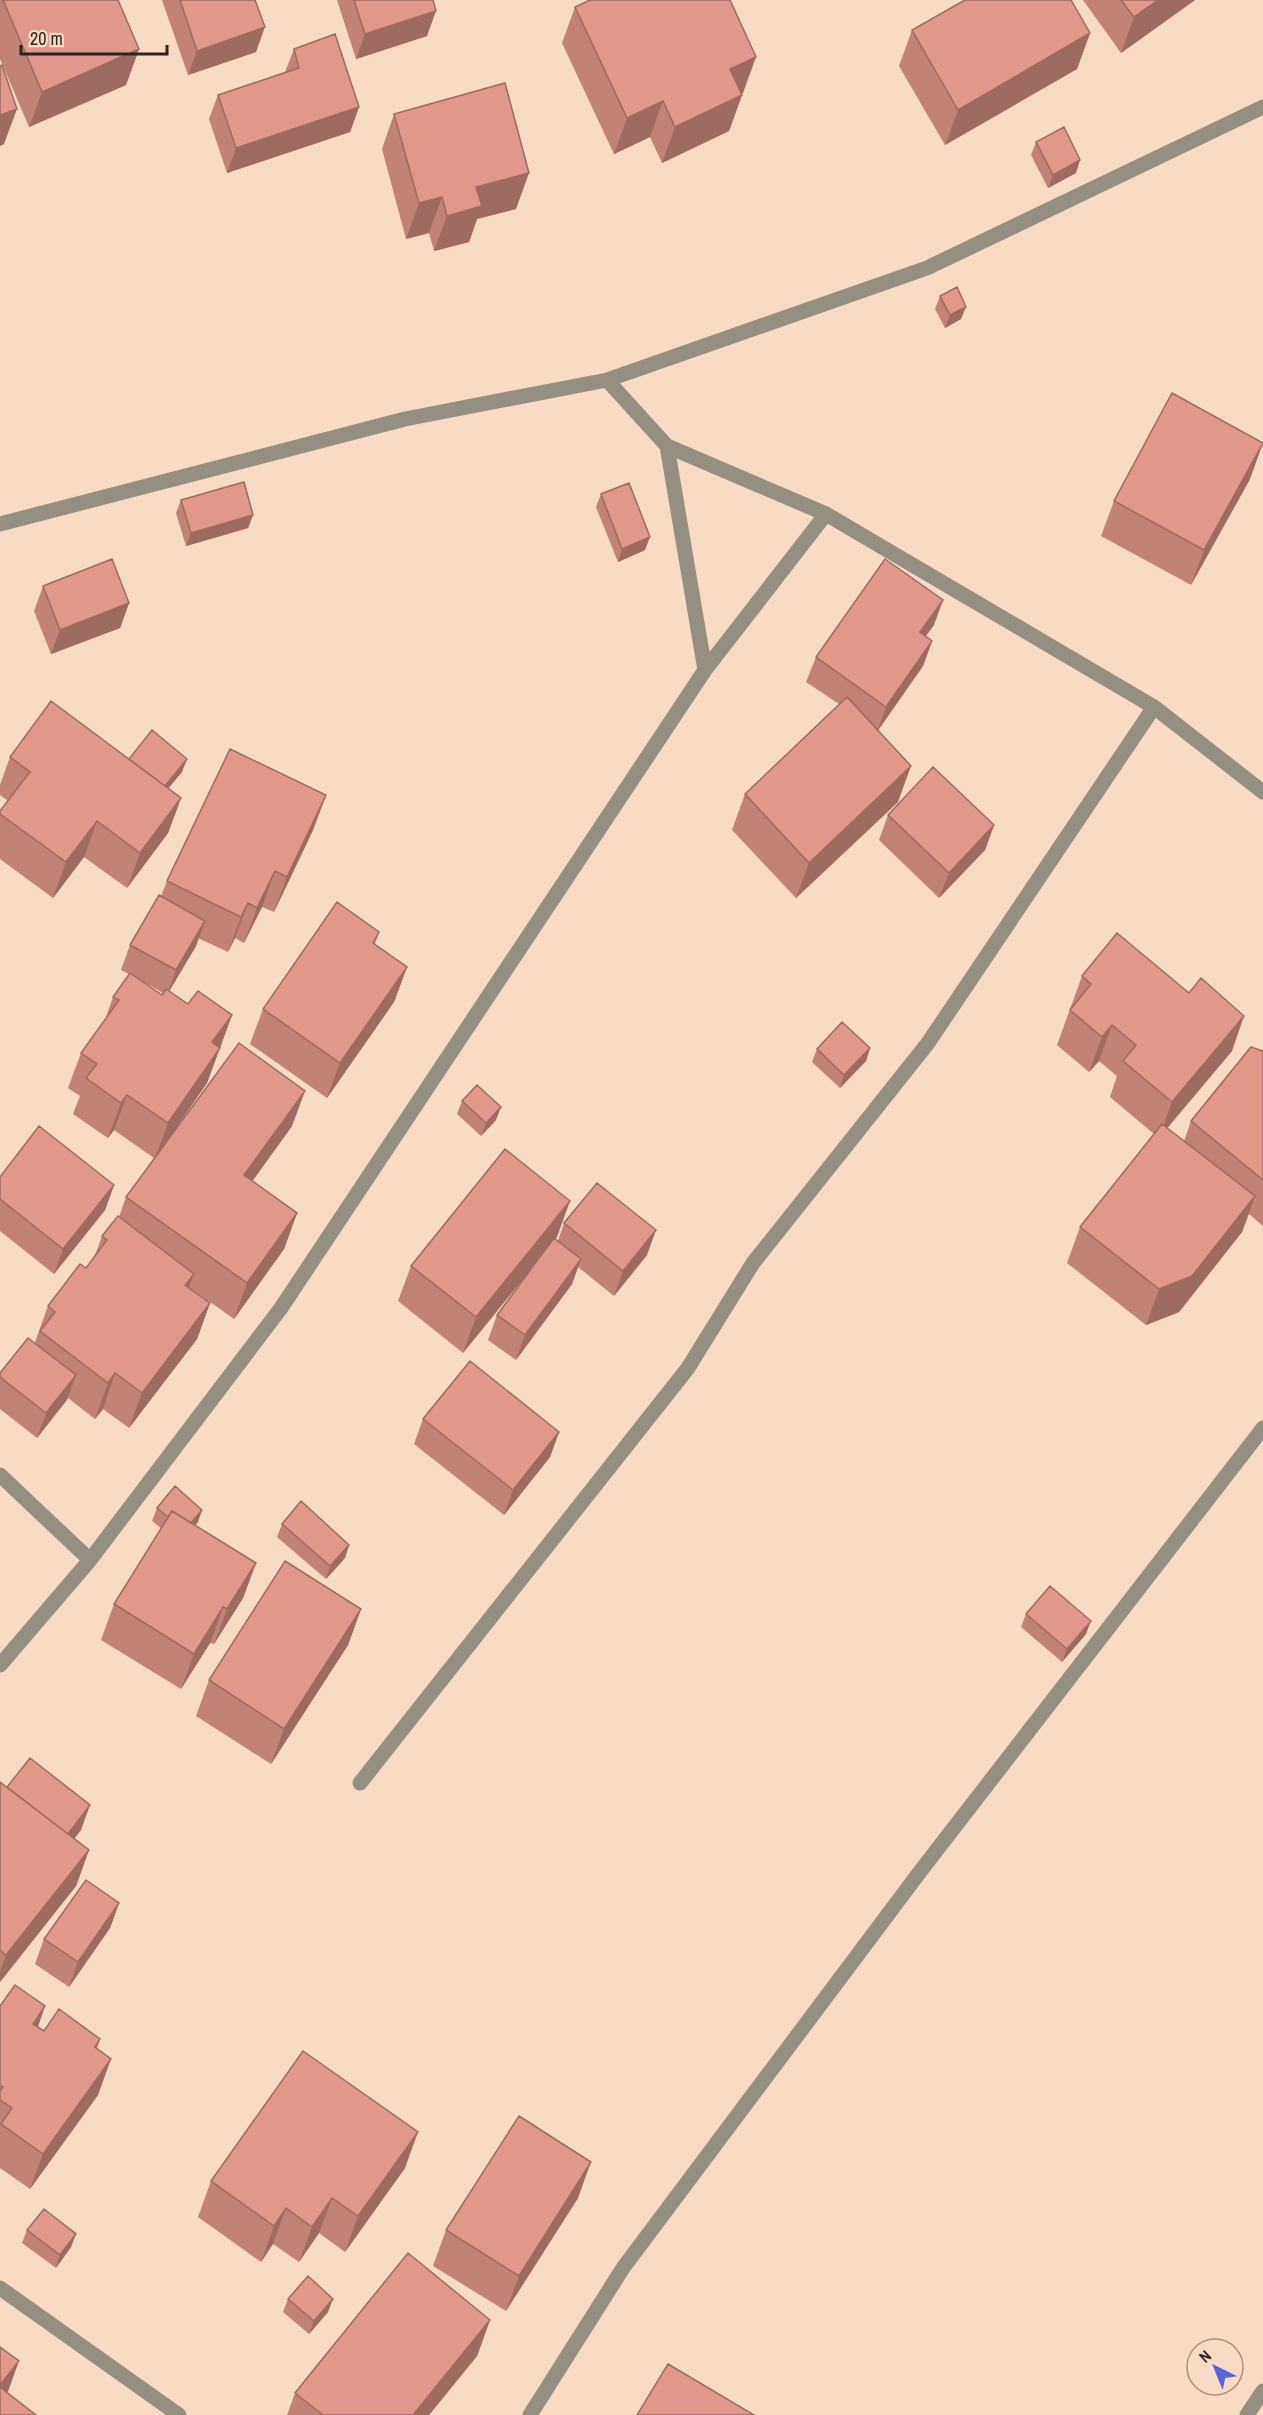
<svg xmlns="http://www.w3.org/2000/svg" width="1263" height="2415" font-family="'Archivo Narrow',sans-serif">
<style>
.lines{fill:none;stroke-linecap:round;stroke-linejoin:round}
.street{stroke:#958f83;stroke-width:15}
.wall{fill:#c28277;fill-rule:evenodd}
.shaded-wall{fill:#9e6a61}
.building{fill:#e1978a;stroke:#9e6a61;stroke-width:1.5}
</style>
<rect width="100%" height="100%" fill="#f7dbc5"/>
<g class="lines">
<path class="street" d="M607 380 667 446 826 514 1154 707 1263 792
M667 446 705 670
M0 524 405 419 607 380 927 268 1263 107
M0 1475 90 1560
M0 1665 90 1560 281 1308 705 670 826 514
M360 1783 688 1368 753 1263 928 1043 1154 707
M0 2288 179 2415
M530 2415 623 2268 919 1873 1263 1428
M1247 2415 1263 2391"/>
</g>
<path class="wall" d="M0 0H118L139 49 126 85 29 127 0 59Z
M162 0H255L256 52 188 75Z
M337 0H433L427 36 356 59Z
M1083 0H1195L1121 53Z
M575 7 743 93H741L742 95 729 131 662 163 650 137 614 154 562 43Z
M912 30 1090 33 1077 69 945 145 899 66Z
M294 49 359 107 350 132 227 173 209 119 218 95 285 72Z
M394 114 516 209 477 219 469 242 434 251 429 233 406 239 382 149Z
M1036 142 1076 173 1048 188 1031 155Z
M940 296 961 319 945 328 935 309Z
M1250 479 1191 585 1101 536 1114 501Z
M601 494 645 550 618 562 596 507Z
M181 500 253 515 248 528 186 546 176 513Z
M43 586 129 603 120 628 51 654 34 611Z
M934 625 925 637 932 641 923 666 878 730 898 802 796 898 732 830 745 794 839 704 806 682 816 657Z
M10 757 129 759 182 772 168 788 181 798 168 833 127 888 84 857 53 898 0 859V811L8 801 0 795V785Z
M326 795 313 830 274 912 262 907 244 943 235 938 228 952 198 938 196 946 169 991 188 1004 232 1015 207 1083 168 1140 292 1126 252 1181 297 1213 284 1249 234 1319 189 1287 210 1303 197 1339 129 1428 103 1409 95 1419 68 1398 37 1438 0 1409V1373L36 1344 35 1342 48 1306 86 1268 94 1258 102 1236 119 1217 126 1197 154 1158 114 1130 108 1138 73 1114 80 1096 68 1088 81 1053 105 1020 113 997 129 974 121 970 130 945 161 896 167 881ZM140 980 163 993 162 995Z
M888 815 994 825 985 850 939 898 879 840Z
M379 932 375 944 407 967 394 1002 327 1098 250 1044 263 1009Z
M1082 976 1232 1051 1167 1128 1184 1141 1191 1121 1263 1051V1226L1249 1214 1242 1232 1179 1312 1146 1325 1067 1263 1080 1227 1154 1134 1110 1097 1117 1076 1099 1061 1089 1072 1057 1045Z
M870 1048 866 1061 840 1088 812 1062 817 1049Z
M462 1101 496 1120 481 1136 457 1114Z
M0 1177 114 1185 105 1210 54 1274 0 1231Z
M564 1223 647 1255 614 1296 578 1267 572 1284 516 1360 488 1340 497 1315 527 1274 463 1353 398 1301 411 1266 557 1237 555 1239 558 1241Z
M423 1419 559 1432 550 1457 504 1515 414 1444Z
M157 1508 198 1522 195 1525 256 1563 243 1598 214 1644 210 1643 181 1689 101 1640 114 1604 161 1528 152 1521Z
M282 1524 349 1545 345 1558 326 1579 277 1537Z
M361 1609 348 1645 271 1764 196 1716 209 1680Z
M1026 1614 1086 1634 1062 1662 1021 1627Z
M0 1782 7 1787 81 1830 74 1839 89 1850 76 1886 0 1982Z
M119 1903 110 1928 69 1987 35 1964 44 1939Z
M0 2006 44 2031 100 2039 97 2049 98 2095 30 2189 0 2168Z
M405 2168 345 2252 319 2233 299 2262 273 2244 261 2262 198 2217 211 2181Z
M578 2198 506 2311 433 2266 446 2230Z
M27 2230 71 2247 56 2268 22 2243Z
M288 2299 328 2312 309 2334 283 2312Z
M490 2320 477 2356 429 2415H287L295 2393Z"/>
<path class="shaded-wall" d="M1158 0H1195L1121 53 1134 17Z
M436 11 427 36 356 59 365 34Z
M265 27 256 52 188 75 197 51Z
M1090 33 1077 69 945 145 958 110Z
M139 49 126 85 29 127 42 92Z
M756 57 743 93 717 105 730 69Z
M742 95 729 131 662 163 675 127Z
M663 101 650 137 614 154 627 118Z
M359 107 350 132 227 173 236 148Z
M17 109 4 144 0 146V115Z
M1080 160 1076 173 1048 188 1053 175Z
M529 173 516 209 477 219 469 242 434 251 447 216 476 187Z
M442 197 429 233 406 239 419 203Z
M966 307 961 319 945 328 950 315Z
M1263 443 1250 479 1191 585 1204 550Z
M253 515 248 528 186 546 191 533Z
M650 537 645 550 618 562 622 549Z
M943 600 934 625 910 657 920 632Z
M129 603 120 628 51 654 60 630Z
M932 641 923 666 877 732 886 707Z
M187 759 182 772 152 808 157 795Z
M911 766 898 802 796 898 809 863Z
M326 795 313 830 274 912 287 877Z
M181 798 168 833 127 888 140 853Z
M97 821 84 857 53 898 66 862Z
M994 825 985 850 939 898 949 873Z
M275 871 262 907 244 943 257 908Z
M248 903 235 938 228 952 241 917Z
M205 921 196 946 167 995 176 970Z
M407 967 394 1002 327 1098 340 1063Z
M232 1015 207 1083 155 1158 168 1123 212 1042Z
M1244 1016 1232 1051 1159 1138 1172 1102Z
M1112 1025 1099 1061 1089 1072 1102 1037Z
M870 1048 866 1061 840 1088 844 1075Z
M305 1091 292 1126 231 1211 244 1175Z
M127 1095 114 1130 108 1138 121 1103Z
M501 1107 496 1120 481 1136 486 1123Z
M114 1185 105 1210 54 1274 63 1249Z
M1255 1196 1242 1232 1179 1312 1146 1325 1159 1289Z
M570 1201 557 1237 463 1353 476 1317Z
M297 1213 284 1249 234 1319 247 1283Z
M656 1230 647 1255 614 1296 623 1271Z
M581 1259 572 1284 516 1360 525 1335Z
M194 1274 181 1309 185 1285Z
M210 1303 197 1339 129 1428 142 1393Z
M115 1373 103 1409 95 1419 108 1383Z
M76 1375 67 1400 37 1438 46 1413Z
M559 1432 550 1457 504 1515 513 1490Z
M202 1510 198 1522 180 1543 184 1531Z
M349 1545 345 1558 326 1579 330 1566Z
M256 1563 243 1598 214 1644 227 1609Z
M223 1607 210 1643 181 1689 194 1654Z
M361 1609 348 1645 271 1764 284 1729Z
M1091 1621 1086 1634 1062 1662 1067 1649Z
M90 1805 81 1830 54 1864 63 1839Z
M89 1850 76 1886 0 1982V1972L6 1955Z
M119 1903 110 1928 69 1987 78 1962Z
M45 2006 33 2042V2024Z
M111 2059 98 2095 30 2189 43 2154Z
M418 2132 405 2168 345 2252 358 2216Z
M591 2162 578 2198 506 2311 519 2276Z
M332 2198 319 2233 299 2262 312 2227Z
M286 2208 273 2244 261 2262 274 2226Z
M76 2234 71 2247 56 2268 60 2255Z
M333 2299 328 2312 309 2334 314 2321Z
M490 2320 477 2356 429 2415H413Z
M19 2361 6 2397 0 2404V2385Z"/>
<path class="building" d="M3 0H118L139 49 42 92Z
M180 0H255L265 27 197 51Z
M354 0H433L436 11 365 34Z
M590 0H730L756 57 730 69 742 95 675 127 663 101 627 118 575 7Z
M965 0H1071L1090 33 958 110 912 30Z
M1121 0H1158L1134 17Z
M335 34 359 107 236 148 218 95 299 68 294 49Z
M2 65 17 109 0 115V66Z
M505 83 529 173 476 187 482 206 447 216 442 197 419 203 394 114Z
M1064 127 1080 160 1053 175 1036 142Z
M957 287 966 307 950 315 940 296Z
M1172 393 1263 443 1204 550 1114 501Z
M244 482 253 515 191 533 181 500Z
M629 483 650 537 622 549 601 494Z
M112 559 129 603 60 630 43 586Z
M885 559 943 600 920 632 932 641 886 707 816 657Z
M847 697 911 766 809 863 745 794Z
M51 701 181 798 140 853 97 821 66 862 0 814V811L30 772 10 757Z
M152 730 187 759 165 786 129 759Z
M230 749 326 795 287 877 275 871 257 908 248 903 241 917 167 881Z
M933 767 994 825 949 873 888 815Z
M159 895 205 921 176 970 130 945Z
M337 902 379 932 373 943 407 967 340 1063 263 1009Z
M1117 933 1189 993 1201 978 1244 1016 1172 1102 1123 1061 1136 1045 1112 1025 1102 1037 1070 1010 1091 984 1082 976Z
M130 973 162 995 166 989 188 1004 198 991 232 1015 212 1042 220 1048 168 1123 127 1095 121 1103 86 1078 97 1064 81 1053 119 1000 113 997Z
M842 1022 870 1048 844 1075 817 1049Z
M239 1043 305 1091 244 1175 297 1213 247 1283 126 1197Z
M1251 1047 1263 1051V1180L1191 1121Z
M477 1085 501 1107 486 1123 462 1101Z
M1162 1124 1255 1196 1192 1276 1159 1289 1080 1227Z
M39 1126 114 1185 63 1249 0 1199V1177Z
M505 1149 570 1201 476 1317 411 1266Z
M597 1183 656 1230 623 1271 564 1223Z
M118 1216 194 1274 185 1285 210 1303 142 1393 115 1373 108 1383 40 1331 55 1312 48 1306 80 1264 86 1268 107 1240 102 1236Z
M554 1238 581 1259 525 1335 497 1315Z
M28 1338 76 1375 46 1413 0 1377V1373Z
M470 1361 559 1432 513 1490 423 1419Z
M175 1486 202 1510 191 1523 172 1511 168 1517 157 1508Z
M301 1501 349 1545 330 1566 282 1524Z
M172 1511 256 1563 227 1609 223 1607 194 1654 114 1604Z
M285 1561 361 1609 284 1729 209 1680Z
M1050 1586 1091 1621 1067 1649 1026 1614Z
M30 1758 90 1805 68 1834 7 1787Z
M0 1782 89 1850 6 1955 0 1950Z
M86 1880 119 1903 78 1962 44 1939Z
M15 1985 45 2006 33 2024 44 2031 59 2009 100 2039 95 2047 111 2059 43 2154 1 2124 12 2108 0 2100V2091L3 2087 0 2085V2006Z
M303 2051 418 2132 358 2216 332 2198 312 2227 286 2208 274 2226 211 2181Z
M519 2116 591 2162 519 2276 446 2230Z
M44 2209 76 2234 60 2255 27 2230Z
M408 2253 490 2320 413 2415H323L295 2393Z
M308 2276 333 2299 314 2321 288 2299Z
M0 2347 19 2361 0 2385Z
M668 2364 754 2415H637Z
M0 2387 36 2415H0Z"/>
<g transform="translate(1215 2367) rotate(317)"><circle r="28" fill="#f7dbc5" stroke="#a79282" stroke-width="1.5"/>
<path d="M0-4.5L10 22L0 15L-10 22Z" fill="#5b62da"/>
<text y="-9" font-size="16" font-weight="bold" text-anchor="middle" fill="#2f241d">N</text>
</g>
<path d="M21 45v9h146v-9" fill="none" stroke="#2f241d" stroke-width="3"/>
<text x="30" y="45" font-size="18" fill="#2f241d" stroke="#f7dbc5" stroke-width="4.5" paint-order="stroke">20 m</text>
</svg>
